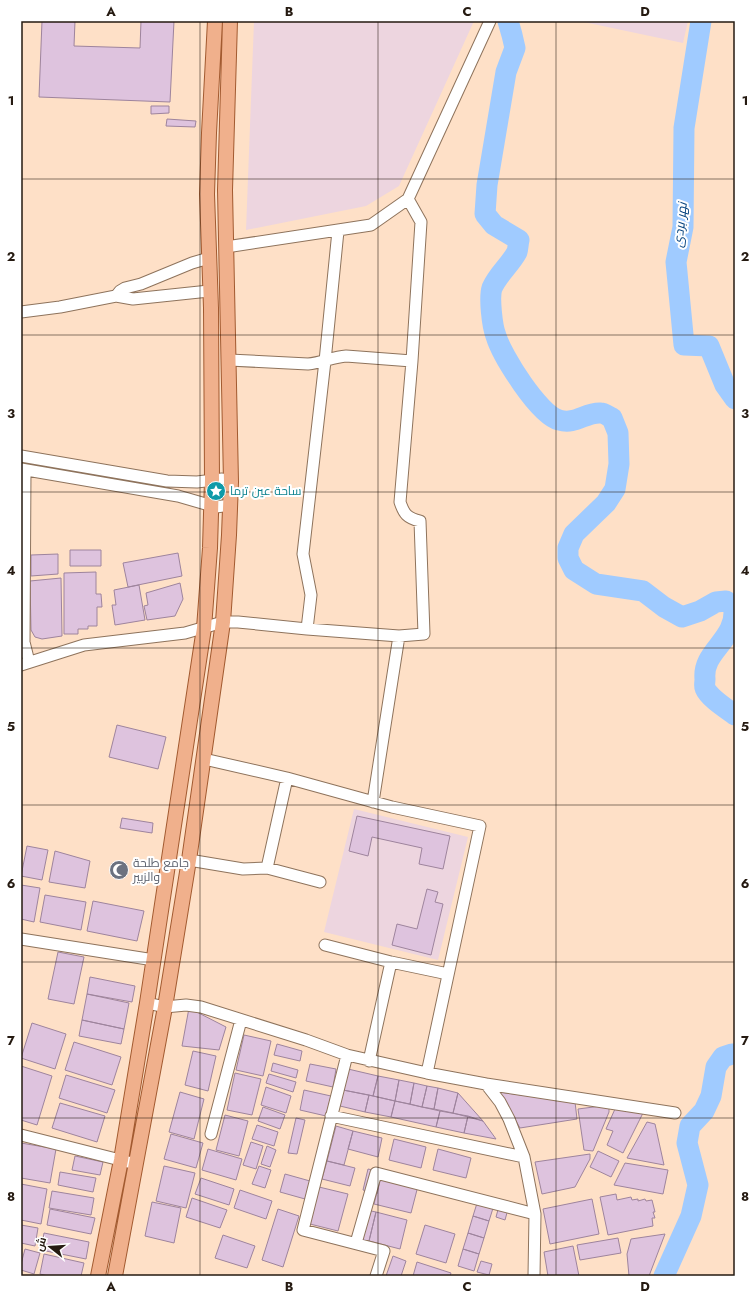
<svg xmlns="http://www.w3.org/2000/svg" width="756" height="1297" font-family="Jost,Cairo,sans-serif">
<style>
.industrial{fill:#edd5df}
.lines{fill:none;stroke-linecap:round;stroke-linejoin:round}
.river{stroke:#a0cbff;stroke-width:21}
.building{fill:#dec3de;stroke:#9e849d}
.minor-casing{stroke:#8e735c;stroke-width:13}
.major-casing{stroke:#a25a30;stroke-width:16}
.minor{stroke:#fff;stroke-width:11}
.major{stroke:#f0b08c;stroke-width:14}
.grid{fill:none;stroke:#251a11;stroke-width:1;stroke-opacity:0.55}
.labels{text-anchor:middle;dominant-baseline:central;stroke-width:4;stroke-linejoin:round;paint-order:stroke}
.culture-label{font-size:12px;fill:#0d838f;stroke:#fff;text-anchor:start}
.worship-label{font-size:12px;fill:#5b616d;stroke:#fff;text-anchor:start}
.water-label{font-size:13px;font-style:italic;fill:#04427e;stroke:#fff}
.neatline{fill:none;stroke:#251a11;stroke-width:1.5}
.grid-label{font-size:13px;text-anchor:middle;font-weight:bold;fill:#251a11}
</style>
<rect width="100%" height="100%" fill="#fee0c7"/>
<path class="industrial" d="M254 21H474L399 186 366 206 246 230Z
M579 21H688L683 43Z
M354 809 468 837 438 960 324 932Z"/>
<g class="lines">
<path class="river" d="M508 21 512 35 515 48 506 72 487 185 485 214 494 225 519 240C518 244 518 249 517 252 510 265 498 274 492 288 489 297 492 326 496 336 502 356 539 415 559 420 576 425 585 412 601 413 604 413 608 416 612 418L618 433 619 464 615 489 606 503 574 534 568 548V558L574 570 596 584 643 591 664 607 682 617 700 611 716 602 726 601 734 607C737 641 702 650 705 679 705 682 704 686 705 688 709 698 727 709 735 715
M701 21 684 128 683 227 676 262 684 345 709 346 725 385 735 399
M664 1276 691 1216 698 1185 687 1143 690 1126 704 1111 711 1096 716 1067 723 1057 732 1054H735"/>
</g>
<path class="building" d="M42 21H75L74 46 140 48 141 21H174L170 102 39 97Z
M151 106H169V113L151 114Z
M167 119 196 121 195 127 166 126Z
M70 550H101V566H70Z
M178 553 182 576 128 587 123 563Z
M58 554V574L31 576V555Z
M96 572V594H101L102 607H97V626H88V629H78V634H64V573Z
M61 578 62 636 42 639 35 637 31 630 30 581Z
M180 583 183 599 175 616 147 620 144 606 148 605 146 593Z
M139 585 145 620 115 625 112 605H116L114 590Z
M117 725 166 737 158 769 109 757Z
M357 816 450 836 443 869 419 864 422 848 372 837 368 856 349 851Z
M122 818 153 823 152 833 120 828Z
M27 846 48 850 42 880 21 876Z
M55 851 90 861 85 888 49 882Z
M21 885 40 888 34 922 21 919Z
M427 889 438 892 435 902 443 904 431 955 392 945 397 924 417 929Z
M45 895 86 902 81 930 40 922Z
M93 901 144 911 137 941 87 931Z
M58 952 84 957 74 1004 48 999Z
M90 977 135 986 132 1002 87 994Z
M87 994 129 1003 124 1029 82 1020Z
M189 1008 226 1027 219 1050 182 1046Z
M82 1020 124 1029 121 1044 79 1036Z
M32 1023 66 1034 55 1069 21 1058Z
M244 1035 271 1041 263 1076 236 1070Z
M74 1042 121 1057 112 1085 65 1070Z
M277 1044 302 1051 300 1061 274 1055Z
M193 1051 216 1056 208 1091 185 1085Z
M273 1063 298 1070 296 1078 271 1071Z
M310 1064 336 1069 333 1087 306 1081Z
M21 1066 52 1076 37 1125 21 1120Z
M348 1069 378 1076 373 1096 343 1090Z
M235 1073 261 1079 252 1115 227 1110Z
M269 1074 296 1082 293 1092 266 1083Z
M66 1075 115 1090 107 1113 59 1098Z
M378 1076 399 1080 395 1101 373 1096Z
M399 1080 414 1083 410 1104 395 1101Z
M414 1083 427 1086 422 1107 410 1104Z
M427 1086 438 1088 434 1109 422 1107Z
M266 1087 291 1096 286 1113 261 1105Z
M438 1088 458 1093 453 1113 434 1109Z
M304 1090 331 1096 326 1116 300 1110Z
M343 1090 369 1095 365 1112 340 1106Z
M180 1092 204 1099 194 1139 169 1132Z
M499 1092 575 1102 577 1119 520 1128Z
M458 1093 483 1121 453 1113Z
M369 1095 395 1101 391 1117 365 1112Z
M395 1101 440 1111 436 1127 391 1117Z
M60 1103 105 1116 97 1142 52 1128Z
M609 1105V1112L593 1151 584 1150 578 1109Z
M263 1107 285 1115 280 1129 258 1121Z
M615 1109 643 1113 623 1153 607 1145 613 1131 606 1129Z
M440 1111 468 1116 464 1133 436 1127Z
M225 1115 248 1121 239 1156 216 1150Z
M468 1116 483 1121 496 1139 464 1133Z
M296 1118 305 1120 297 1154 288 1153Z
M647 1122 655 1124 664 1165 627 1158Z
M257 1125 278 1132 274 1146 252 1139Z
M336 1126 353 1131 344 1165 327 1161Z
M353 1131 382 1138 378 1157 348 1149Z
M171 1134 203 1143 196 1168 164 1159Z
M394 1139 426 1147 421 1168 389 1160Z
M251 1142 263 1146 256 1169 243 1165Z
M21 1143 56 1149 50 1183 21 1178Z
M267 1146 276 1150 270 1167 261 1164Z
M208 1149 242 1159 236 1180 202 1170Z
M438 1149 471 1158 466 1178 433 1170Z
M598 1151 619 1161 611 1177 590 1167Z
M590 1154V1159L575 1187 542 1194 535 1162Z
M75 1156 103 1162 100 1175 72 1170Z
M327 1161 355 1168 350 1186 322 1179Z
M625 1163 668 1170 663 1194 614 1185Z
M164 1166 195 1173 186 1208 156 1201Z
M259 1166 271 1170 265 1188 252 1184Z
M368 1169 382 1172 377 1194 363 1190Z
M60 1172 96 1178 93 1192 58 1185Z
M382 1172 419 1182 411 1213 374 1204Z
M285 1174 310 1181 305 1199 280 1192Z
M201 1178 234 1189 229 1205 195 1194Z
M21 1184 47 1189 41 1224 21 1220Z
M319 1187 348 1194 338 1231 310 1224Z
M240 1190 272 1201 266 1219 234 1208Z
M52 1191 94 1198 91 1215 49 1208Z
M616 1194 617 1200 631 1197 632 1200 638 1199V1201L645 1199 646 1201 652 1200 655 1212H653L655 1218H652L653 1226 608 1235 600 1197Z
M192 1198 227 1210 220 1228 186 1217Z
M592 1199 599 1234 550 1244 543 1209Z
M478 1200 494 1205 489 1221 473 1216Z
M152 1202 181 1208 174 1243 145 1236Z
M499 1206 508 1209 505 1220 496 1217Z
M50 1209 95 1218 91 1234 47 1225Z
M278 1209 299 1216 283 1267 262 1260Z
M362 1209 376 1212 369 1241 355 1238Z
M376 1212 407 1220 400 1249 369 1241Z
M473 1216 489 1221 484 1238 468 1233Z
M21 1225 38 1228 35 1246 21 1243Z
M425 1225 455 1234 446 1263 416 1254Z
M44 1233 89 1242 86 1259 41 1250Z
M468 1233 484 1238 479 1254 463 1249Z
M665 1234 649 1276H629L627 1254 631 1239Z
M223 1235 255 1246 247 1268 215 1258Z
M618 1238 621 1253 580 1260 577 1245Z
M573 1246 579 1276H548L544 1252Z
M25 1249 40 1253 34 1274 21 1270V1264Z
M463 1249 479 1254 474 1271 458 1266Z
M44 1254 84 1263 81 1276H48L40 1274Z
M393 1256 406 1261 401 1276H386Z
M481 1261 492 1264 489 1275 477 1272Z
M417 1262 451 1273 450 1276H413Z"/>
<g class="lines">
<defs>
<path id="minor" d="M226 247 371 225 408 199 490 21
M116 296 120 291 125 288 141 284 192 263 209 258
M21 312 60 307 116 296 133 299 209 291
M229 360 308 364C321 363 333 357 346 356L412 361
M21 456 167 481 197 482 222 479 231 482
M21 469 178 496 216 507 230 505
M25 470 24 642 29 662
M307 629 311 595 303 554 325 361 338 231
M21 665 84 645 185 633 223 622H238L307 629 399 636 424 634 420 521C407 518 404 514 400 502L412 361 421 222 408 199
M204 759 287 778 392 807 480 826 427 1073
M373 802 399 636
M189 860 243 869 267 868 320 882
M267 868 287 778
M21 939 154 960
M325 945 391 962 448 974
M147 1003 165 1007 186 1005 201 1007 306 1040 347 1055 427 1073 486 1084 500 1102 509 1119 524 1157 535 1214 534 1276
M347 1055 303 1230 384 1251 376 1276
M369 1061 391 962
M486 1084 675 1113
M331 1116 524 1157
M211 1134 241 1020
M21 1135 136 1164
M356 1243 376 1173 535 1214"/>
<path id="major" d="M98 1276 121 1160 147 1003 204 628 210 548 212 480 211 308 207 194 209 133 215 21
M115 1276 165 1007 189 860 223 622 229 535 231 482 225 190 230 21"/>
</defs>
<use href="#minor" class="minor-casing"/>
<use href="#major" class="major-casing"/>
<use href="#minor" class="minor"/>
<use href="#major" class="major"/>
</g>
<path class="grid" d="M200 21V1276M378 21V1276M556 21V1276M21 179H735M21 335H735M21 492H735M21 648H735M21 805H735M21 962H735M21 1118H735"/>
<defs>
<symbol id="sight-disc" viewBox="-11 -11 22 22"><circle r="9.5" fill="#0f9aa8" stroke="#fff"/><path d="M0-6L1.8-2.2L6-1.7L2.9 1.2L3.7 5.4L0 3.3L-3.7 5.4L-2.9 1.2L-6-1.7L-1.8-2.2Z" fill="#fff"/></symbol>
<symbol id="mosque-disc" viewBox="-11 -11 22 22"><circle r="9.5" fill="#6b7280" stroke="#fff"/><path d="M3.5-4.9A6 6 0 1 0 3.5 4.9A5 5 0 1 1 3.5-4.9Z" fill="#fff"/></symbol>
</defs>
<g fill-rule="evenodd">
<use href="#sight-disc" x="205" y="480" width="22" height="22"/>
<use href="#mosque-disc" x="108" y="859" width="22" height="22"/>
</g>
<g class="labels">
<g class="culture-label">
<text x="230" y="491">ساحة عين ترما</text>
</g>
<g class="worship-label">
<text x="133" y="863">جامع طلحة<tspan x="133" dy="14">والزبير</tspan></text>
</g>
<g class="water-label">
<text transform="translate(680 225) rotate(-84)">نهر بردى</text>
</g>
</g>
<rect width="756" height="1297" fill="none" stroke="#ffffff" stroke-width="44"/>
<g transform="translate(50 1247) rotate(287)" stroke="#ffffff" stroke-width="3" paint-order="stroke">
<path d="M0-3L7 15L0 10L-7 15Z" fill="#251a11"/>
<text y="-6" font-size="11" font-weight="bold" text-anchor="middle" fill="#251a11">ش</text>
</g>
<rect x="22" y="22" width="712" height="1253" class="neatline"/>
<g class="grid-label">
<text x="111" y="16">A</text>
<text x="289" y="16">B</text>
<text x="467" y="16">C</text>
<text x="645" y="16">D</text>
<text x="11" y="105">1</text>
<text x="745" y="105">1</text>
<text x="11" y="261">2</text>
<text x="745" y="261">2</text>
<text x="11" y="418">3</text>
<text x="745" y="418">3</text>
<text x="11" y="575">4</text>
<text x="745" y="575">4</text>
<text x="11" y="731">5</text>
<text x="745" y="731">5</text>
<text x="11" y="888">6</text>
<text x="745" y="888">6</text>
<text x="11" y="1045">7</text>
<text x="745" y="1045">7</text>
<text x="11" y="1201">8</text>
<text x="745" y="1201">8</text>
<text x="111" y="1291">A</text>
<text x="289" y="1291">B</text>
<text x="467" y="1291">C</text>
<text x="645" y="1291">D</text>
</g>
</svg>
